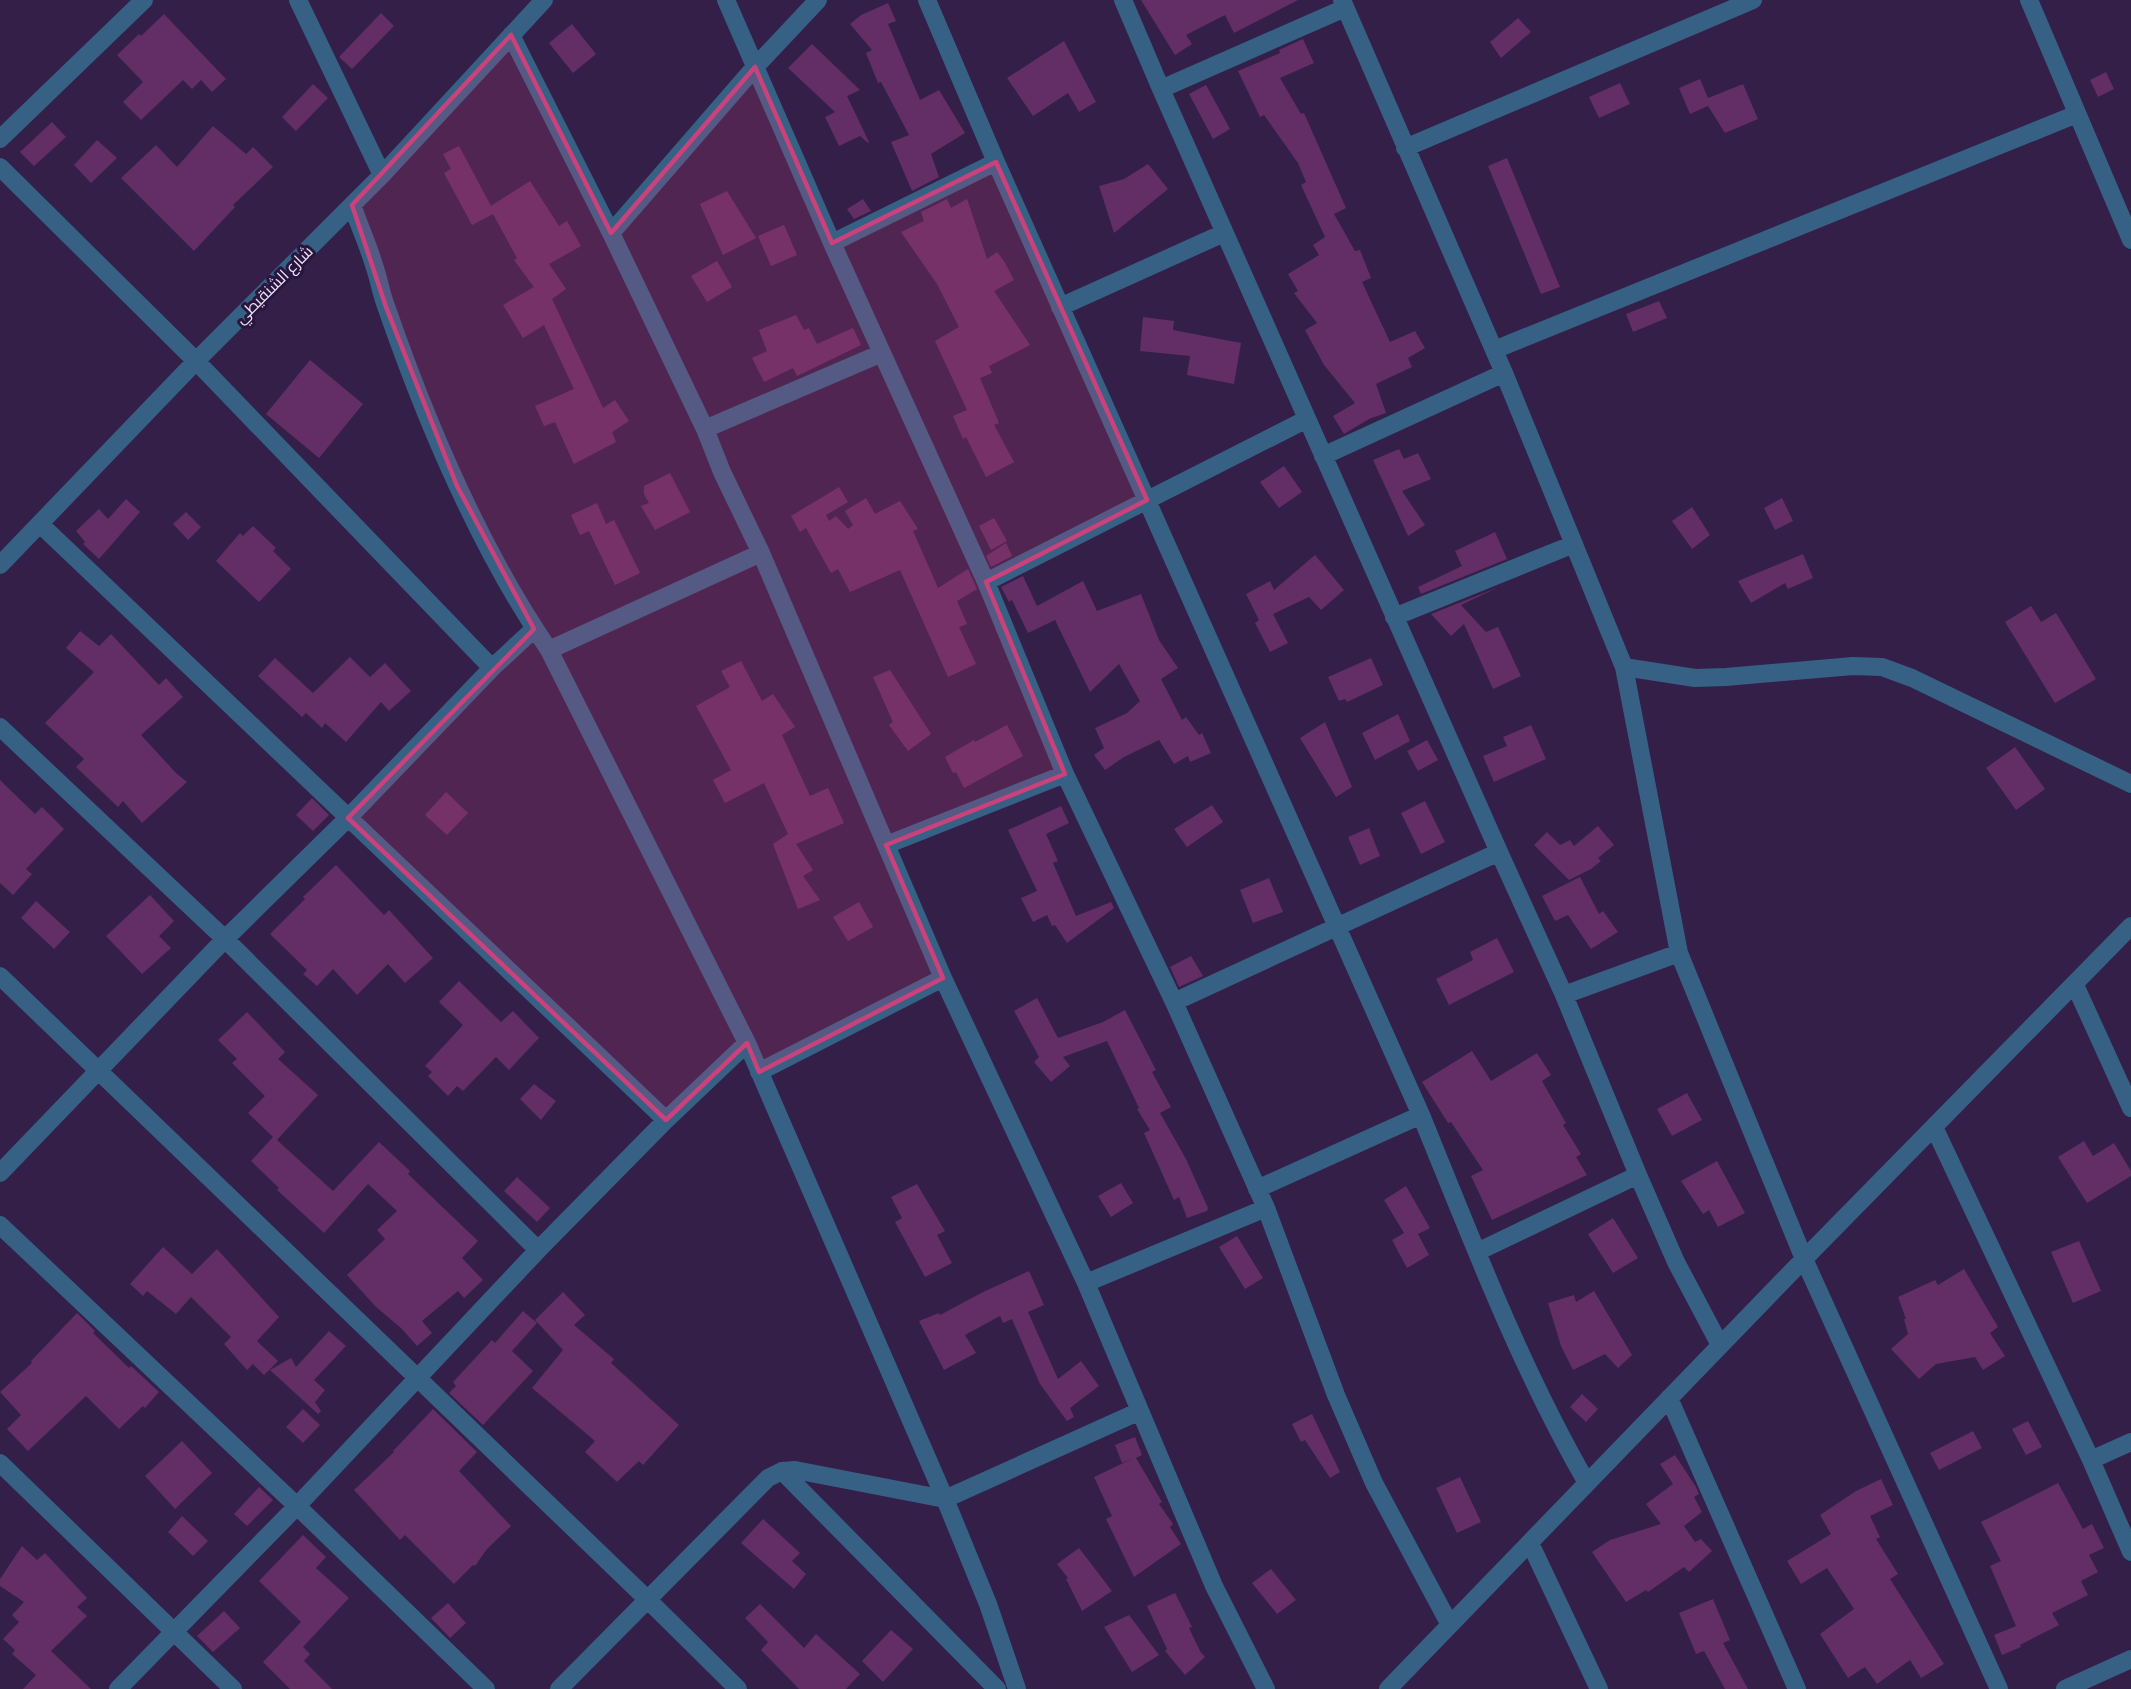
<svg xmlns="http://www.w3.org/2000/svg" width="2131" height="1689" font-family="Commissioner,Cairo,sans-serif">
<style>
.building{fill:#622e65}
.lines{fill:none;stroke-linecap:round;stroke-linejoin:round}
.minor{stroke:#366185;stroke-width:18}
.marked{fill:#cb417b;fill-opacity:0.2;stroke:#cb417b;stroke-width:4.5;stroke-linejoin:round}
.labels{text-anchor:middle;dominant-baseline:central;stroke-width:6;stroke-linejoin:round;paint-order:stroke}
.street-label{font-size:16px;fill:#efe6fb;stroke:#29153d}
</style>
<rect width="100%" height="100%" fill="#331f48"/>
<path class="building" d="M1141 0H1298L1234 33 1225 15 1186 35 1192 44 1175 55Z
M888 3 896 21 888 24 920 100 939 90 965 133 931 154 939 177 912 191 891 142 909 135 881 82 878 83 866 53 872 50 850 24 861 15Z
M381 13 394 26 352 69 339 57Z
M164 14 226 79 212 92 201 80 192 89 183 80 141 120 123 102 143 82 117 55 139 34 141 36Z
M1518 18 1531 32 1501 58 1490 42Z
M572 24 596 54 573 73 549 43Z
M1303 39 1314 63 1280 78 1301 114 1304 113 1346 208 1334 214 1355 251 1360 250 1371 278 1362 282 1390 342 1415 331 1425 348 1408 358 1412 367 1376 384 1386 413 1369 419 1344 434 1333 416 1355 403 1324 365 1305 330 1317 323 1294 293 1298 291 1288 274 1319 255 1313 245 1325 237 1301 185 1306 182 1298 163 1264 115 1260 117 1238 71 1280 53 1279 50Z
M1064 41 1096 102 1079 112 1068 93 1033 116 1007 78Z
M812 44 860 90 847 96 869 142 868 143 860 136 839 146 825 117 835 112 788 68Z
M2106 72 2114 89 2098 97 2090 80Z
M1700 79 1708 98 1743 84 1758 119 1725 133 1708 106 1690 114 1679 88Z
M1620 83 1630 104 1599 118 1589 97Z
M313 84 328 98 296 131 282 117Z
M1206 85 1230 129 1213 139 1189 94Z
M52 122 66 137 34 166 20 152Z
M213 126 246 154 253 147 273 167 233 205 235 207 194 251 121 178 156 145 177 167Z
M97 140 117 158 91 183 74 165Z
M459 146 491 206 530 181 559 226 567 221 581 246 549 264 566 289 552 299 603 408 615 400 629 421 612 432 616 442 574 464 555 422 544 426 535 406 574 389 544 325 523 338 503 305 534 287 514 260 517 258 493 214 472 225 444 173 451 169 443 154Z
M1507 158 1560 287 1541 294 1488 166Z
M1148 164 1168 189 1114 233 1099 186 1124 179Z
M727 191 756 238 723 255 700 204Z
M863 199 871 211 854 219 847 209Z
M947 199 951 208 967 199 987 259 997 252 1004 261 1014 280 994 291 1030 345 989 366 992 373 980 378 999 423 994 425 1014 462 986 477 966 437 963 439 953 416 967 410 935 341 959 327 937 284 901 232 924 221 921 212Z
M784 225 797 255 771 266 758 236Z
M717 261 732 287 707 302 691 276Z
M1659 301 1667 318 1633 332 1626 314Z
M796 315 804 330 809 328 817 344 853 328 861 345 797 376 793 368 764 382 752 358 767 351 759 330Z
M1143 317 1174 321 1173 330 1241 343 1234 384 1187 375 1190 356 1140 351Z
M310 360 363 404 319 458 266 414Z
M1399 449 1404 459 1418 453 1431 479 1402 491 1425 525 1408 536 1373 460Z
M1284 466 1302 492 1279 508 1260 482Z
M670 473 690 512 655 530 641 506 649 503 644 494V486Z
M839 487 848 502 826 515 829 521 836 516 848 529 853 525 845 511 866 498 875 514 900 501 918 529 913 531 938 588 968 569 977 589 957 601 967 624 959 627 976 664 948 677 900 570 850 592 838 569 831 573 806 528 800 532 791 516Z
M1782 498 1793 521 1775 530 1764 508Z
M126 499 140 512 99 559 83 544 85 542 76 531 99 509 108 519Z
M597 503 606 524 614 520 640 573 615 585 589 531 580 535 571 515Z
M1692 507 1710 535 1692 549 1672 521Z
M186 512 201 527 188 540 173 524Z
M994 518 1007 541 991 550 979 526Z
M253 526 276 548 273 551 291 569 259 602 216 561 240 533 243 536Z
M1495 532 1507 559 1421 594 1418 587 1462 566 1455 551Z
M1006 543 1012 556 991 567 986 556Z
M1803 554 1813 578 1788 589 1785 583 1751 603 1738 581Z
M1315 555 1344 590 1321 610 1309 597 1273 614 1288 643 1270 652 1255 623 1259 620 1246 594 1270 581 1274 590Z
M1023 576 1037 606 1083 581 1097 611 1141 594 1159 640 1178 668 1161 679 1182 720 1186 717 1199 735 1202 733 1211 753 1190 762 1188 756 1174 764 1159 740 1124 757 1105 770 1094 755 1104 748 1095 728 1127 713 1140 701 1119 664 1090 692 1055 620 1028 633 1012 600 1009 602 1001 587Z
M1499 587 1461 605 1486 632 1498 627 1521 676 1493 689 1464 624 1451 636 1431 614Z
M2031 606 2041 622 2056 613 2096 679 2055 703 2005 622Z
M80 631 99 646 111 634 159 685 166 678 183 697 141 735 176 773 187 782 142 823 123 801 118 807 76 767 84 759 45 723 94 672 66 648Z
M350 657 370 677 385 663 411 691 389 711 381 702 346 742 325 723 322 728 306 713 302 717 258 676 275 658 313 693Z
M1371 658 1383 685 1347 702 1345 699 1339 701 1328 677Z
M741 661 762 701 773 694 795 727 782 735 810 796 828 788 844 823 796 844 813 870 803 876 820 900 798 909 773 844 788 834 764 783 725 803 713 780 731 770 696 706 730 687 721 671Z
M890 670 931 734 908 751 889 725 893 722 873 677Z
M1398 714 1410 741 1375 760 1362 733Z
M1325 722 1352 787 1336 797 1300 738Z
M1007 725 1023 756 964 788 956 772 953 773 945 757 974 740 975 742Z
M1531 725 1546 759 1494 782 1483 756 1507 746 1503 737Z
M1427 740 1438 760 1418 771 1407 751Z
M2015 747 2045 789 2016 810 1986 768Z
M0 780 35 814 42 807 64 829 26 869 32 874 13 895 0 883Z
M446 792 468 813 447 835 425 815Z
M312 798 329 815 313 831 296 815Z
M1425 801 1445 842 1421 854 1401 813Z
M1212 805 1223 822 1187 847 1174 829Z
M1061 806 1069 823 1046 834 1058 861 1053 863 1076 916 1111 902 1114 908 1067 943 1055 925 1052 926 1047 915 1033 922 1021 898 1037 891 1008 830Z
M1598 826 1614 845 1598 858 1601 861 1591 869 1569 880 1534 845 1547 832 1560 845 1570 840 1574 846Z
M1369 828 1380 856 1360 865 1348 837Z
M336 865 384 915 389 910 433 958 405 983 388 964 357 995 333 969 317 986 303 974 307 970 270 934 305 899 303 897Z
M1580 877 1599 914 1603 911 1618 932 1591 949 1568 915 1555 921 1542 896Z
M1269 878 1283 912 1253 923 1240 890Z
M150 895 174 921 159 936 171 948 142 974 106 936Z
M36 901 70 932 54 949 21 918Z
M859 902 873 927 848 941 833 917Z
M1497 938 1514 972 1449 1005 1436 979 1473 960 1470 952Z
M1191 956 1203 976 1179 987 1170 967Z
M459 981 501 1022 513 1011 539 1038 509 1070 496 1057 463 1091 457 1086 448 1096 428 1076 432 1072 425 1066 463 1025 439 1002Z
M1037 998 1058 1038 1103 1022 1125 1010 1156 1070 1152 1072 1171 1107 1160 1113 1186 1159 1208 1208 1207 1211 1187 1218 1179 1197 1174 1200 1144 1133 1150 1130 1137 1109 1139 1108 1107 1041 1063 1057 1070 1066 1051 1082 1034 1062 1039 1057 1014 1011Z
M247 1012 285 1052 278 1059 318 1095 277 1140 333 1191 379 1142 410 1171 408 1174 478 1241 462 1258 483 1280 464 1298 458 1291 422 1321 432 1333 417 1346 401 1328 376 1307 347 1275 385 1239 377 1230 397 1211 368 1184 324 1233 277 1190 279 1188 251 1161 273 1137 248 1113 265 1096 232 1063 237 1059 218 1040Z
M1472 1051 1491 1081 1537 1053 1551 1075 1542 1081 1566 1123 1563 1125 1581 1154 1576 1157 1587 1175 1492 1220 1471 1176 1483 1170 1451 1122 1448 1123 1422 1082Z
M534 1084 556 1101 541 1120 520 1099Z
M1687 1093 1702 1120 1672 1136 1657 1109Z
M2084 1141 2093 1156 2114 1143 2131 1171V1176L2087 1203 2058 1157Z
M1717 1161 1745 1213 1718 1227 1709 1210 1703 1214 1681 1181Z
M517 1177 550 1208 537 1222 504 1191Z
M1121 1183 1133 1203 1111 1217 1098 1196Z
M917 1184 945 1231 937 1235 952 1263 925 1277 895 1222 902 1218 891 1197Z
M1406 1186 1430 1228 1418 1234 1429 1255 1407 1268 1392 1240 1404 1233 1384 1200Z
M1613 1218 1638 1258 1613 1273 1588 1234Z
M1237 1236 1263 1278 1245 1289 1219 1247Z
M2079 1241 2101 1291 2073 1303 2051 1252Z
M163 1247 192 1274 217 1249 279 1317 257 1341 278 1361 264 1375 253 1364 247 1370 224 1344 231 1337 191 1297 176 1314 147 1291 143 1296 130 1284Z
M1964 1269 1998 1327 1990 1333 2005 1356 1983 1370 1975 1357 1936 1364 1919 1379 1891 1349 1908 1334 1904 1319H1906L1898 1297 1935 1280 1938 1285Z
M1029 1271 1044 1305 1028 1312 1058 1379 1081 1361 1099 1386 1070 1408 1074 1417 1067 1421 1040 1384 1012 1319 1003 1323 1000 1316 965 1335 976 1353 944 1370 919 1321 939 1313 940 1315 981 1293Z
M1594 1291 1632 1355 1618 1368 1605 1354 1573 1370 1561 1346 1548 1303 1574 1295 1576 1302Z
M563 1292 585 1315 574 1325 614 1359 611 1363 679 1425 643 1465 639 1461 617 1482 585 1452 595 1441 532 1388 563 1350 535 1320Z
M523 1311 537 1323 512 1351 533 1371 483 1425 449 1393 456 1386 453 1382 492 1340 495 1343Z
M77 1313 95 1331 93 1333 129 1368 131 1366 159 1392 145 1408 143 1406 119 1429 86 1396 28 1451 7 1429 21 1415 0 1392 32 1363 31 1361Z
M329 1331 346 1346 314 1380 325 1390 315 1402 321 1411 318 1414 270 1370 291 1358 296 1367Z
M1582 1394 1598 1409 1586 1422 1570 1407Z
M303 1409 320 1425 303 1443 286 1427Z
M433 1409 477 1452 459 1471 511 1526 487 1549 475 1566 473 1565 454 1584 405 1535 400 1540 354 1490 394 1452 393 1451Z
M1312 1414 1340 1472 1330 1478 1305 1440 1301 1442 1292 1424Z
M2028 1421 2042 1447 2026 1455 2012 1429Z
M1973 1431 1982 1448 1939 1470 1930 1453Z
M1135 1437 1142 1455 1136 1458 1162 1502 1159 1504 1173 1524 1170 1527 1181 1544 1134 1577 1106 1519 1112 1516 1094 1477 1134 1458 1122 1463 1115 1445Z
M182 1441 212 1473 175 1509 145 1476Z
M1675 1455 1696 1487 1699 1494 1694 1497 1702 1512 1684 1526 1695 1542 1701 1539 1712 1551 1689 1572 1684 1567 1648 1592 1646 1590 1626 1602 1592 1552 1610 1540 1661 1524 1646 1504 1673 1484 1660 1464Z
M1460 1477 1481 1522 1457 1533 1436 1488Z
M1881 1479 1893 1505 1870 1516 1880 1537 1876 1539 1898 1574 1890 1579 1944 1664 1921 1678 1910 1660 1877 1684 1865 1667 1848 1678 1820 1634 1854 1609 1827 1568 1801 1584 1787 1561 1831 1534 1820 1515 1856 1491Z
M2058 1483 2083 1529 2092 1524 2104 1548 2089 1555 2098 1572 2081 1581 2088 1595 2052 1613 2059 1625 2020 1645 2021 1647 2002 1655 1994 1635 2016 1626 1990 1566 2001 1561 1981 1522Z
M259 1487 273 1500 247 1526 234 1514Z
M182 1516 208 1541 193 1556 168 1532Z
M763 1519 800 1553 792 1561 806 1574 794 1589 741 1543Z
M303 1535 326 1557 316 1568 349 1598 303 1647 310 1654 304 1661 332 1689H290L263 1662 301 1622 259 1581Z
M22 1546 37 1560 45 1553 87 1598 77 1607 87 1616 51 1651 91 1689H23L36 1675 12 1654 15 1650 3 1639 19 1622 12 1615 24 1602 0 1586V1579Z
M1079 1548 1112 1591 1082 1611 1066 1579 1068 1578 1057 1564Z
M1271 1569 1296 1600 1277 1614 1252 1583Z
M1175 1593 1192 1627 1189 1628 1200 1651 1205 1657 1185 1675 1165 1651 1167 1649 1147 1606Z
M1713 1599 1730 1640 1723 1643 1748 1689H1725L1704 1651 1696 1654 1679 1613Z
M448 1603 466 1623 450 1638 431 1618Z
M760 1604 804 1648 816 1634 860 1674 846 1689H799L761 1650 768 1642 745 1618Z
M224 1611 240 1628 213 1652 197 1636Z
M1129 1615 1159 1655 1132 1672 1104 1627Z
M891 1630 913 1649 883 1682 862 1661Z"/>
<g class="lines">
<path class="minor" d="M298 0 382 175
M726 0 832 243 986 582 1065 774 1174 1002 1266 1208 1336 1395 1374 1483 1450 1625
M927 0 996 162 1421 1115C1472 1240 1520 1367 1587 1483
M1123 0 1161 89 1499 852 1564 995 1638 1175 1676 1262 1720 1345
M1342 0 1504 373 1624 667 1679 953 1804 1259 1999 1689
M2029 0 2131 240
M511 35 611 233 705 429 722 472 761 553 943 978 1086 1283 1214 1586 1266 1689
M1161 89 1345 8
M0 139 144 0
M1405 148 1753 0
M0 167 196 361 492 668
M352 205C359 225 368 245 374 265 379 279 381 294 387 309 427 424 480 549 549 650L747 1043 945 1499 988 1604 1017 1689
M611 233 755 67 818 0
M832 243 996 162
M1060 307 1224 233
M1494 350 2077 114
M705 429 882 353
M1323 456 1504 373
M40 524 666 1120
M0 565 196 361 382 175 544 0
M986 582 1307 419
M1394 617 1574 544
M549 650 761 553
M1624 667 1695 678 1726 677 1853 666 1882 667 1912 678 2131 784
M0 727 225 939 538 1250
M886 845 1065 774
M0 976 647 1599 738 1689
M2075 985 2131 1108
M1564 995 1679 953
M1174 1002 1499 852
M759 1072 943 978
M1934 1127 2091 1460 2131 1552
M0 1173 225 939 348 818 492 668 534 629
M1257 1189 1421 1115
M0 1225 297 1506 486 1689
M1477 1252 1638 1175
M1086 1283 1266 1208
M1669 1398 1797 1689
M2091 1460 2131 1442
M0 1463 233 1689
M782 1471 997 1689
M1530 1543 1599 1689
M118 1689 297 1506 538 1250 666 1120 747 1043
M559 1689 768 1478 782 1471 795 1470 945 1499 1140 1411
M1388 1689 1804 1259 2131 926
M2065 1689 2131 1659"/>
</g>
<path class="marked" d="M511 35 611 233 755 67 832 243 996 162 1147 500 986 582 1065 774 886 845 943 978 759 1072 747 1043 666 1120 348 818 534 629 457 486 386 307 352 205Z"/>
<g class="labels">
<g class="street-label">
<text transform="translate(273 284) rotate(-45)">شارع الشنقيطي</text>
</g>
</g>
</svg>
